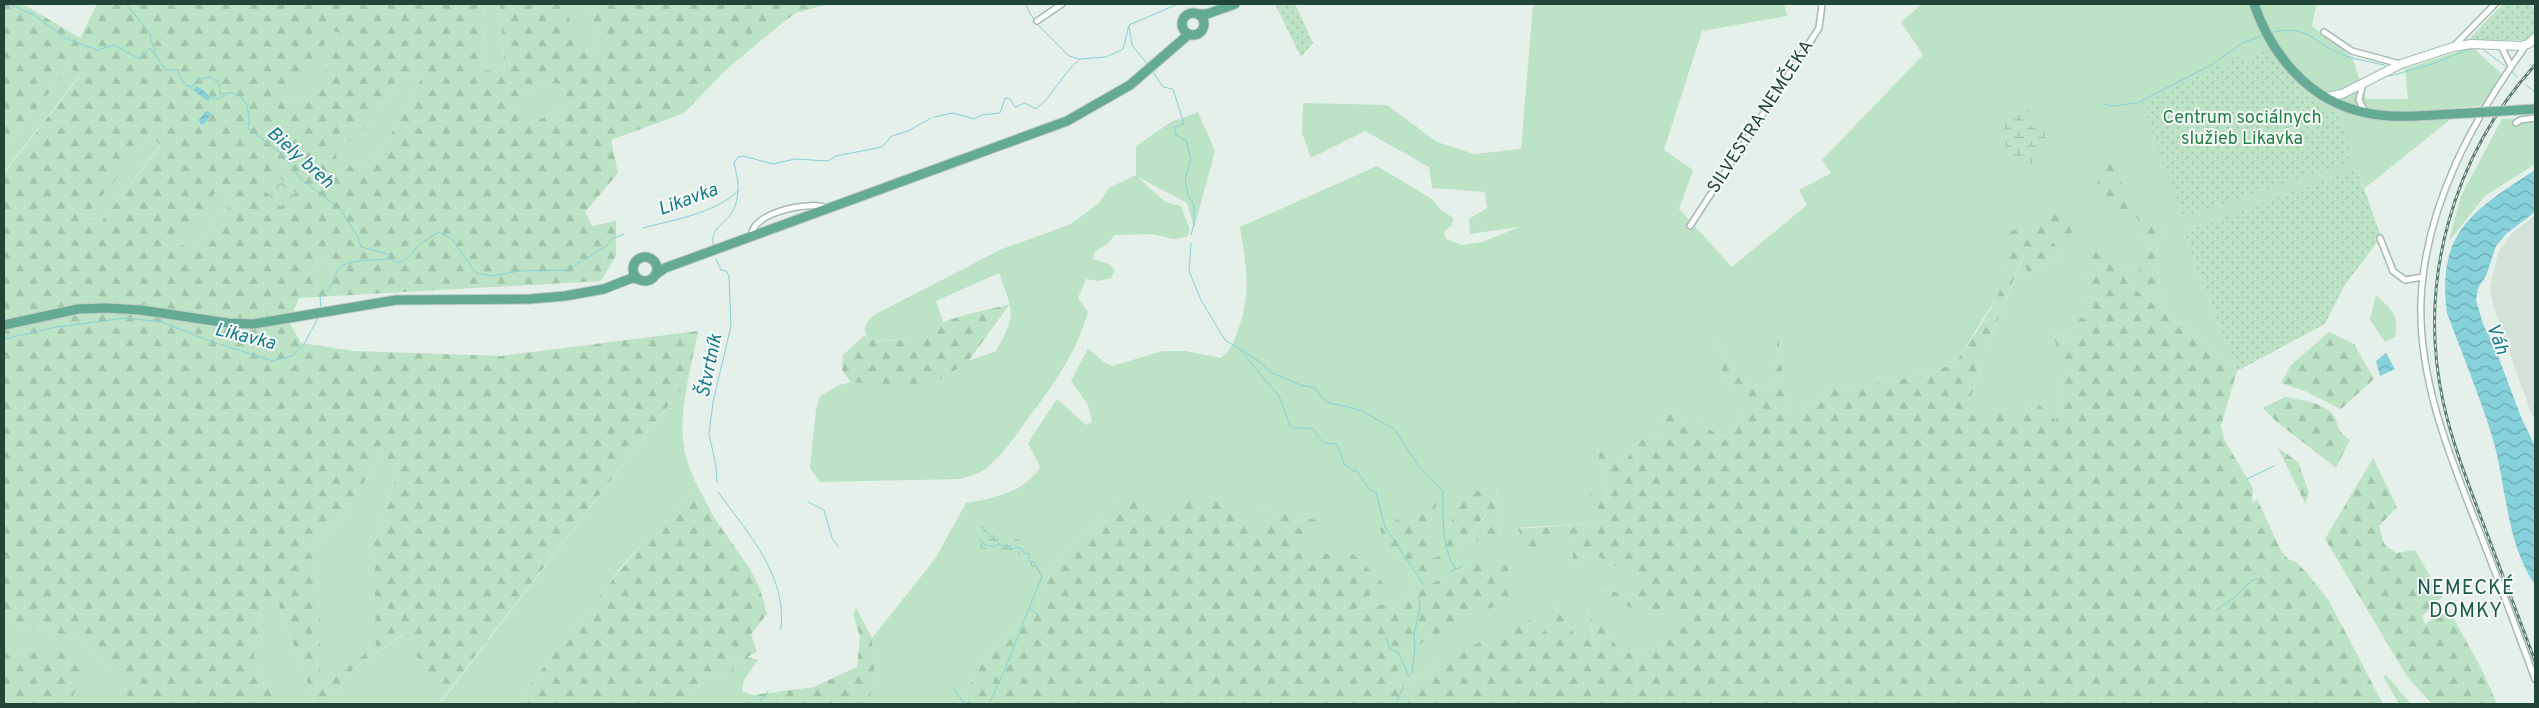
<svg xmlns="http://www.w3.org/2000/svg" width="2539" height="708" font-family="Overpass,sans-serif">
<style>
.built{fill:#d3e1d9}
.grass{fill:#bce3c5}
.forest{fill:url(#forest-firs);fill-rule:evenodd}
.wetland{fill:url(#wetland-marsh)}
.park{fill:url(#park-crowns)}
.garden{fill:url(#garden-dots)}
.water{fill:url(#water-waves)}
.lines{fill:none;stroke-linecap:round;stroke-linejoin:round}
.stream{stroke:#87d1db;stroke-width:1}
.street-casing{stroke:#a6b9b1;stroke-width:8}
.secondary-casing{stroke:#a2bdb2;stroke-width:10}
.primary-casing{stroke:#c1cbc8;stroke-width:11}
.street{stroke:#fff;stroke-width:5}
.secondary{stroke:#fff;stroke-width:8}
.primary{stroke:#64aa95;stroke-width:9}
.rail-casing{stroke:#5c8074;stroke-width:3}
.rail{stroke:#f6fbf9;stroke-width:1;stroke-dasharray:4;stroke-linecap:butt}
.primary-bridge-casing{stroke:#c1cbc8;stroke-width:11;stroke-linecap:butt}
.primary-bridge{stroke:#64aa95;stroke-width:9}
.labels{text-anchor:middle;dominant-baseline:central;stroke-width:4;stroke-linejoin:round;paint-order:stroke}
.street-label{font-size:18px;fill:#214539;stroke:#f6fbf9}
.park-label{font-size:18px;fill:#268145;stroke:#f6fbf9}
.water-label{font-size:19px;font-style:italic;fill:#137a89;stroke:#f6fbf9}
.quarter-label{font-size:20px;letter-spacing:1px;fill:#1a5a47;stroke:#f6fbf9}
</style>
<defs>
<pattern id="forest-firs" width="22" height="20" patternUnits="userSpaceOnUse" patternTransform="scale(1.25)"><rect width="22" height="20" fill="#bce3c5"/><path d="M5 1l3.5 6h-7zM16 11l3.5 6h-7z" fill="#a1c4aa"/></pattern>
<pattern id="wetland-marsh" width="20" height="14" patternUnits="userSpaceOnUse" patternTransform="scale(1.25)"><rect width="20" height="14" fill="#bce3c5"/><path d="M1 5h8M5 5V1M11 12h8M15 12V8" fill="none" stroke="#a1c4aa"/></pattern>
<pattern id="park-crowns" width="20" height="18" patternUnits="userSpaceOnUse" patternTransform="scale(1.25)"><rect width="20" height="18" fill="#bce3c5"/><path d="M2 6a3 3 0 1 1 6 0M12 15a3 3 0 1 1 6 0" fill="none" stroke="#a1c4aa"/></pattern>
<pattern id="garden-dots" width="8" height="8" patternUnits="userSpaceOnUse" patternTransform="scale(1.25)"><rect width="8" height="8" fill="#bce3c5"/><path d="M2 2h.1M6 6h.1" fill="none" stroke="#a1c4aa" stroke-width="1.8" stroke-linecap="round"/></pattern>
<pattern id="water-waves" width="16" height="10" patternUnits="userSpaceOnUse" patternTransform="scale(1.25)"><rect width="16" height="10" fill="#87d1db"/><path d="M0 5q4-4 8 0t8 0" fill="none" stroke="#6eabb3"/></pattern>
</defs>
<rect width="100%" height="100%" fill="#e5f0ea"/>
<path class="built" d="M2535 215V417L2533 418 2494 309 2490 288 2498 253 2512 233Z"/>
<path class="grass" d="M485 4H500L505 71 482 70Z
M565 4H588L601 46 578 53Z
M1533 4H1784L1787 16 1702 31 1664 150 1693 170 1679 209 1732 267 1807 205 1799 190 1831 173 1822 160 1923 55 1901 22 1922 4H2321L2316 6 2312 26 2352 57 2366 99H2408L2405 69 2472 47 2503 75 2482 106 2451 108V119L2365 188 2357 169 2183 232 2237 371 2162 306 2156 247 2166 226 2139 232 2150 249 2143 260 2144 287 2158 290 2161 310 2128 284 2125 279 2132 267 2120 265 2084 247 2102 272H2082L2100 298 2084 297 2096 323 2072 315 2083 339 2053 333 2065 369 2056 422 2028 402 2020 432 1979 421 1970 401 1983 357 2025 253 2027 275 2064 256 2047 237 2053 208 2009 252 2003 287 1955 364 1896 381 1825 390 1822 403 1805 405 1787 413 1778 339 1772 388 1741 381 1712 333 1725 381 1767 419 1744 412 1732 431 1724 438 1698 422 1672 413 1659 418 1666 434 1643 437 1624 463 1598 446 1599 461 1610 501 1583 477 1603 522 1518 528 1574 533 1572 567 1596 555 1639 579 1631 593 1598 591 1696 610 1652 649 1621 654 1597 614 1588 609 1594 647 1579 621 1578 639 1546 594 1560 642 1438 662 1410 687 1397 686 1400 657 1433 636 1469 566 1405 596 1457 547 1489 513 1500 536 1496 487 1455 512 1438 557 1425 561 1436 500 1386 549 1420 575 1401 600 1352 611 1286 553 1321 521 1260 509 1264 537 1167 527 1117 499 1094 527 1058 556 1034 613 987 655 959 704H868L875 678 872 638 935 559 966 503C993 499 1025 492 1040 467L1028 443 1057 399 1086 425 1092 422 1088 405 1071 381 1088 348 1105 363 1112 366 1163 351H1185L1221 358C1231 350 1234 342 1238 330 1252 292 1246 266 1240 227L1377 166 1432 199 1440 209 1453 218 1452 225 1444 232 1446 239 1461 245 1483 242 1519 227 1470 234 1469 219 1487 208 1485 192 1432 188 1429 167 1365 131 1311 158 1302 133 1303 103 1387 105 1437 142 1474 154 1521 149Z
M334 31 343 34 311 102 285 96Z
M70 67 80 75 4 172V148Z
M404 73 422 77 381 153 341 169 334 154 374 119Z
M557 83 563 89 569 103C557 114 539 118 525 126L519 124 513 98 536 88Z
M1198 112 1215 151 1194 228 1187 203 1138 177 1165 202 1181 206 1190 230 1187 237 1174 239 1151 234 1114 235 1109 243 1094 252 1093 259 1109 264 1115 270 1111 278 1099 281 1086 279 1078 298 1088 312C1076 354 1052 387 1026 421 1014 438 1001 457 984 470 976 475 967 477 959 479L820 482 810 468 816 410 820 396 839 385 851 382 899 385 996 351C1017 314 1013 312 999 273L936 301 943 322C918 335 897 345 869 339 861 329 866 323 874 315L1002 249 1071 224 1099 203 1109 188 1136 175V146L1171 122Z
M2535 118V164L2485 196 2449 241 2461 196 2502 119Z
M151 136 161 144 101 222 84 216Z
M221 186 236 199 190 249 174 243Z
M327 257 333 266 323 279 313 272Z
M2376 295C2392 310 2399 315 2395 337L2385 342 2370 320Z
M688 380C680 424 678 449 699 489L683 497 623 565 515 704H328L354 668 406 633 441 702Z
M380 455 400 464 374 544 377 645 320 689V605L311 548 343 518Z
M275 594 315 704H277L254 657 262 605Z
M4 621 77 638 117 678 133 704H70L34 647 16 655 4 653Z
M734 661 746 665 740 704H691L702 675 732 672Z"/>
<path class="forest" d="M4 4H20L28 7 80 38 97 4H485L482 70 505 71 500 4H565L579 53 601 46 588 4H829L796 13 782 23 728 68 684 113 611 140 618 173 585 212 592 226 616 221V256L601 281 299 298 289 322 301 343 355 351 500 356 698 331 688 380 440 702 405 633 354 668 328 704H315L275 594 262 606 254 657 277 704H133L117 678 77 638 4 621V173L80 76 70 67 4 148ZM334 31 342 34 311 102 286 96ZM404 73 422 77 381 153 341 169 335 154 374 119ZM557 83 563 89 569 103C558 114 539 118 525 126L519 123 513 98 536 88ZM151 136 161 145 101 222 85 217ZM221 186 236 199 191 248 175 243ZM326 258 333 266 323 278 313 272ZM380 455 400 464 374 544 376 645 320 689V605L311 548 343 518Z
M2109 158 2142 225 2166 226 2156 247 2162 306 2237 371 2221 426 2225 441 2253 488 2252 503 2257 499 2281 551 2288 559 2296 562 2307 573 2329 601 2383 704H959L987 655 1034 613 1058 556 1094 527 1117 499 1135 496 1167 526 1170 503 1219 493 1263 537 1260 509 1322 521 1287 553 1353 554 1383 583 1353 611 1401 600 1420 575 1386 549 1380 528 1437 499 1426 560 1438 557 1455 512 1472 492 1496 487 1500 536 1472 542 1486 515 1457 547 1407 595 1469 566 1508 562 1509 599 1433 636 1400 657 1397 686 1410 687 1438 662 1529 619 1559 642 1545 592 1577 638 1579 620 1594 645 1588 608 1597 613 1621 654 1652 649 1695 610 1645 615 1597 591 1631 593 1638 579 1596 555 1572 567 1574 533 1529 552 1518 529 1602 522 1582 476 1610 500 1599 461 1598 445 1624 463 1643 437 1665 434 1659 418 1672 413 1698 422 1724 438 1732 431 1744 412 1765 418 1725 381 1711 331 1741 381 1772 388 1778 336 1787 413 1805 405 1822 403 1825 390 1896 381 1955 364C1980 324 2017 284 2005 235L2053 208 2077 232 2048 237 2064 256 2027 275 2024 254 1983 357 1970 400 1977 402 1979 421 2010 408 2020 431 2028 402 2033 399 2056 421 2065 369 2052 333 2082 339 2072 315 2095 322 2084 297 2099 298 2082 272H2102L2083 247 2114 255 2120 265 2132 267 2125 279 2128 284 2161 310 2158 290 2144 287 2136 278 2143 261 2136 252 2150 249 2139 232 2141 225 2133 211 2114 209 2115 197 2104 206 2095 188Z
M1010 304 967 363 924 389 851 382 842 370 843 355 865 335 869 339C902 346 914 334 943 322 964 314 988 310 1010 304Z
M2329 332 2354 344 2374 379 2341 409 2305 391 2281 383 2291 365Z
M2285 397C2300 400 2323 402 2333 415 2341 427 2335 430 2350 440L2336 468 2277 422 2263 408Z
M2278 448 2298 462 2309 493 2305 503Z
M2373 458 2397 507 2379 526 2384 544 2396 553 2415 550 2442 597 2422 616 2425 624 2449 610 2482 670 2497 704H2432L2408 678 2325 539Z
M699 489 715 519 750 569 760 589 767 614 751 634 757 652 747 657 759 660C752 666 750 674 743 681L746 665 734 661 733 672 702 675 691 704H515L594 602 654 529 683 497Z
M856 608 872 638 875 678 868 704H740L741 691 752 695 814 687 857 667 860 637 853 614Z
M76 646 85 666 70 704H4V653L16 655 34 647Z
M2386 675 2411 704H2399L2383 676Z"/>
<path class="wetland" d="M2019 109H2028L2029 127 2039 123 2048 128 2045 139 2047 144H2040L2036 150V160L2033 163C2027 164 2023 162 2018 159 1998 147 2001 128 2012 110Z
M980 525 998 535 1015 534 1040 567 1036 565V572L1024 556 979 548 974 532 990 543Z"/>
<path class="park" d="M278 176 296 193 281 207 264 190Z"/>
<path class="garden" d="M1275 4H1295L1313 43 1301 57Z
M2503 4H2535V31L2526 40 2467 41Z
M2266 50 2305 95 2337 114 2348 135 2353 162 2182 218 2142 102 2237 57 2248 59Z
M2357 168 2381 237 2344 286 2325 324 2237 371 2183 232Z"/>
<path class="water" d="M197 86 210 96 208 101 193 90Z
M208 111 212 114 204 124H200L199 120 205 112Z
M2535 170V212L2507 233 2496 246 2486 276 2478 288 2476 300 2483 324 2494 345 2521 417 2535 446V585C2505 540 2507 486 2492 436 2479 394 2462 354 2447 313 2436 231 2474 210 2535 170Z
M2386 353 2395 369 2380 376 2376 361Z"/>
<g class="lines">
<path class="stream" d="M9 4 34 15 65 38 97 50 114 45 140 59 150 48 166 70H178L180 77 187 86H194L201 79 210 77 219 83 220 94C223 94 229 92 232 93 248 95 251 117 248 128L283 155 300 178 341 210 358 237 361 247 388 254 392 259
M126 4 149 32 156 56
M1025 4 1034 20
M1038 25 1069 56 1079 59
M1129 27 1132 45 1148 65
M2270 33C2309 22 2315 46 2346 56 2358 60 2371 62 2384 65L2386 68
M1153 72 1163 87 1173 89 1184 124 1174 127 1176 135 1186 140 1191 160 1185 179 1188 195 1194 205V224L1191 235
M2512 72 2517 77
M2389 74 2390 76 2432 64 2470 49 2481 48 2505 66
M2526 85 2535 92
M188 86 193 90
M210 97 219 99 225 95
M2103 104 2113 106 2137 103 2213 64 2242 43 2264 35
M934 117 953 113 974 119 982 115 1000 113 1005 98 1010 99 1015 107 1025 103 1036 109C1054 95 1062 74 1080 59L1106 57 1123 49 1129 25 1178 4
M1704 209 1761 125
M643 228C676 219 713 214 738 191V182L734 163 738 157 743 156 773 164 795 159 828 161 836 156 882 147 892 136 908 131 931 118
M1191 243 1189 271 1201 300 1225 340 1259 361 1270 372 1300 385 1315 388 1326 402 1360 410 1394 429 1417 464 1443 491C1443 514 1441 550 1456 569L1463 566
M713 244C711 228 723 225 731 214 736 208 737 199 738 191
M716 259 721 270 726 271 729 276 731 326 713 402 709 434 716 466 717 482
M321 308 320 297C335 286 331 280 339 268 347 259 380 260 392 259L397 263 407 259 420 244 439 232 452 239 476 273 492 276 519 271 568 270 607 245 612 239 624 234
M4 339 57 327 126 318 162 322 207 340 273 361 294 355 304 344 319 316
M1241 351 1279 396 1290 425 1294 428C1324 429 1306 425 1324 443L1337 444 1344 464 1353 471H1357L1370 490 1376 492 1385 527 1424 585
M2247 479 2274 466
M718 492C748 534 787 574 781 629
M808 502 824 510 832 538 838 547
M982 527 996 542
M1797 535V528
M979 538 985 545 993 547 999 543 1000 546 1002 544 1004 547 1007 544V548L1010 545 1011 550 1017 547 1022 549 1024 553 1029 554V561L1034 562 1042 577 1029 608 1037 614
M1450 572 1456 569
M2216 610 2235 597 2252 580 2259 579
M1386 637 1390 649 1398 652 1409 676
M1412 673 1415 648 1414 634 1420 608 1419 596
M954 689 965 704
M759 704 768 691
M989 704 1006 667 1029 608
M1396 704 1404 684"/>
<defs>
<path id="street" d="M1037 21 1062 4
M2324 32 2352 51 2400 64
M2527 44C2473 119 2425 206 2421 300 2418 381 2451 459 2480 533 2499 582 2517 630 2535 679
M2501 46 2511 66
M2453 47 2495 4
M2363 83 2359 100 2365 112
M2516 123 2520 120 2535 118
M1690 226 1819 28 1822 4
M752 237C748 212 817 199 827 209
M2380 238 2393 271 2405 280 2423 277"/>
<path id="secondary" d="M2326 97 2342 94 2401 64 2453 47 2471 44 2521 46 2528 44 2535 38"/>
<path id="primary" d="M2254 4C2272 56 2310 102 2367 113 2400 120 2437 114 2470 113
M1182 24a11 11 0 1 1 22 0a11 11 0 1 1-22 0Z
M1198 14H1207L1235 4
M633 269a12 12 0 1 1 24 0a12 12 0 1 1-24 0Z
M655 275 665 268 1067 121 1130 85 1188 35
M4 325 78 309 106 308 141 310 228 323 253 324 396 300 530 299 565 296 604 289 632 278 638 279"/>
</defs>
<use href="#street" class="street-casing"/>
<use href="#secondary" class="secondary-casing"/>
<use href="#primary" class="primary-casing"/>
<use href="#street" class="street"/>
<use href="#secondary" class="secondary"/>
<use href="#primary" class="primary"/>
<defs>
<path id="rail" d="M2535 65C2453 156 2417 281 2443 401 2452 443 2468 483 2483 523 2500 569 2518 615 2535 661"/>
</defs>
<use href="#rail" class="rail-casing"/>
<use href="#rail" class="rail"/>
<defs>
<path id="primary-bridge" d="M2470 113 2535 109"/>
</defs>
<use href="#primary-bridge" class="primary-bridge-casing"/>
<use href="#primary-bridge" class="primary-bridge"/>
</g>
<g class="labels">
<g class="street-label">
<text transform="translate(1761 117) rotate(-57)">SILVESTRA NEMČEKA</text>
</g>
<g class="park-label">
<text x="2242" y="118">Centrum sociálnych<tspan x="2242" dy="21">služieb Likavka</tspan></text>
</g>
<g class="water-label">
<text transform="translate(300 158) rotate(42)">Biely breh</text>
<text transform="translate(688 200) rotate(-20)">Likavka</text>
<text transform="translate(245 337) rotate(14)">Likavka</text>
<text transform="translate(2497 339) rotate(70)">Váh</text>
<text transform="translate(710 366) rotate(-78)">Štvrtník</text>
</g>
<g class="quarter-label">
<text x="2466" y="589">NEMECKÉ<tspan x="2466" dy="23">DOMKY</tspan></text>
</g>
</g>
<rect width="2539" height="708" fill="none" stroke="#214539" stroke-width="10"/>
</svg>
